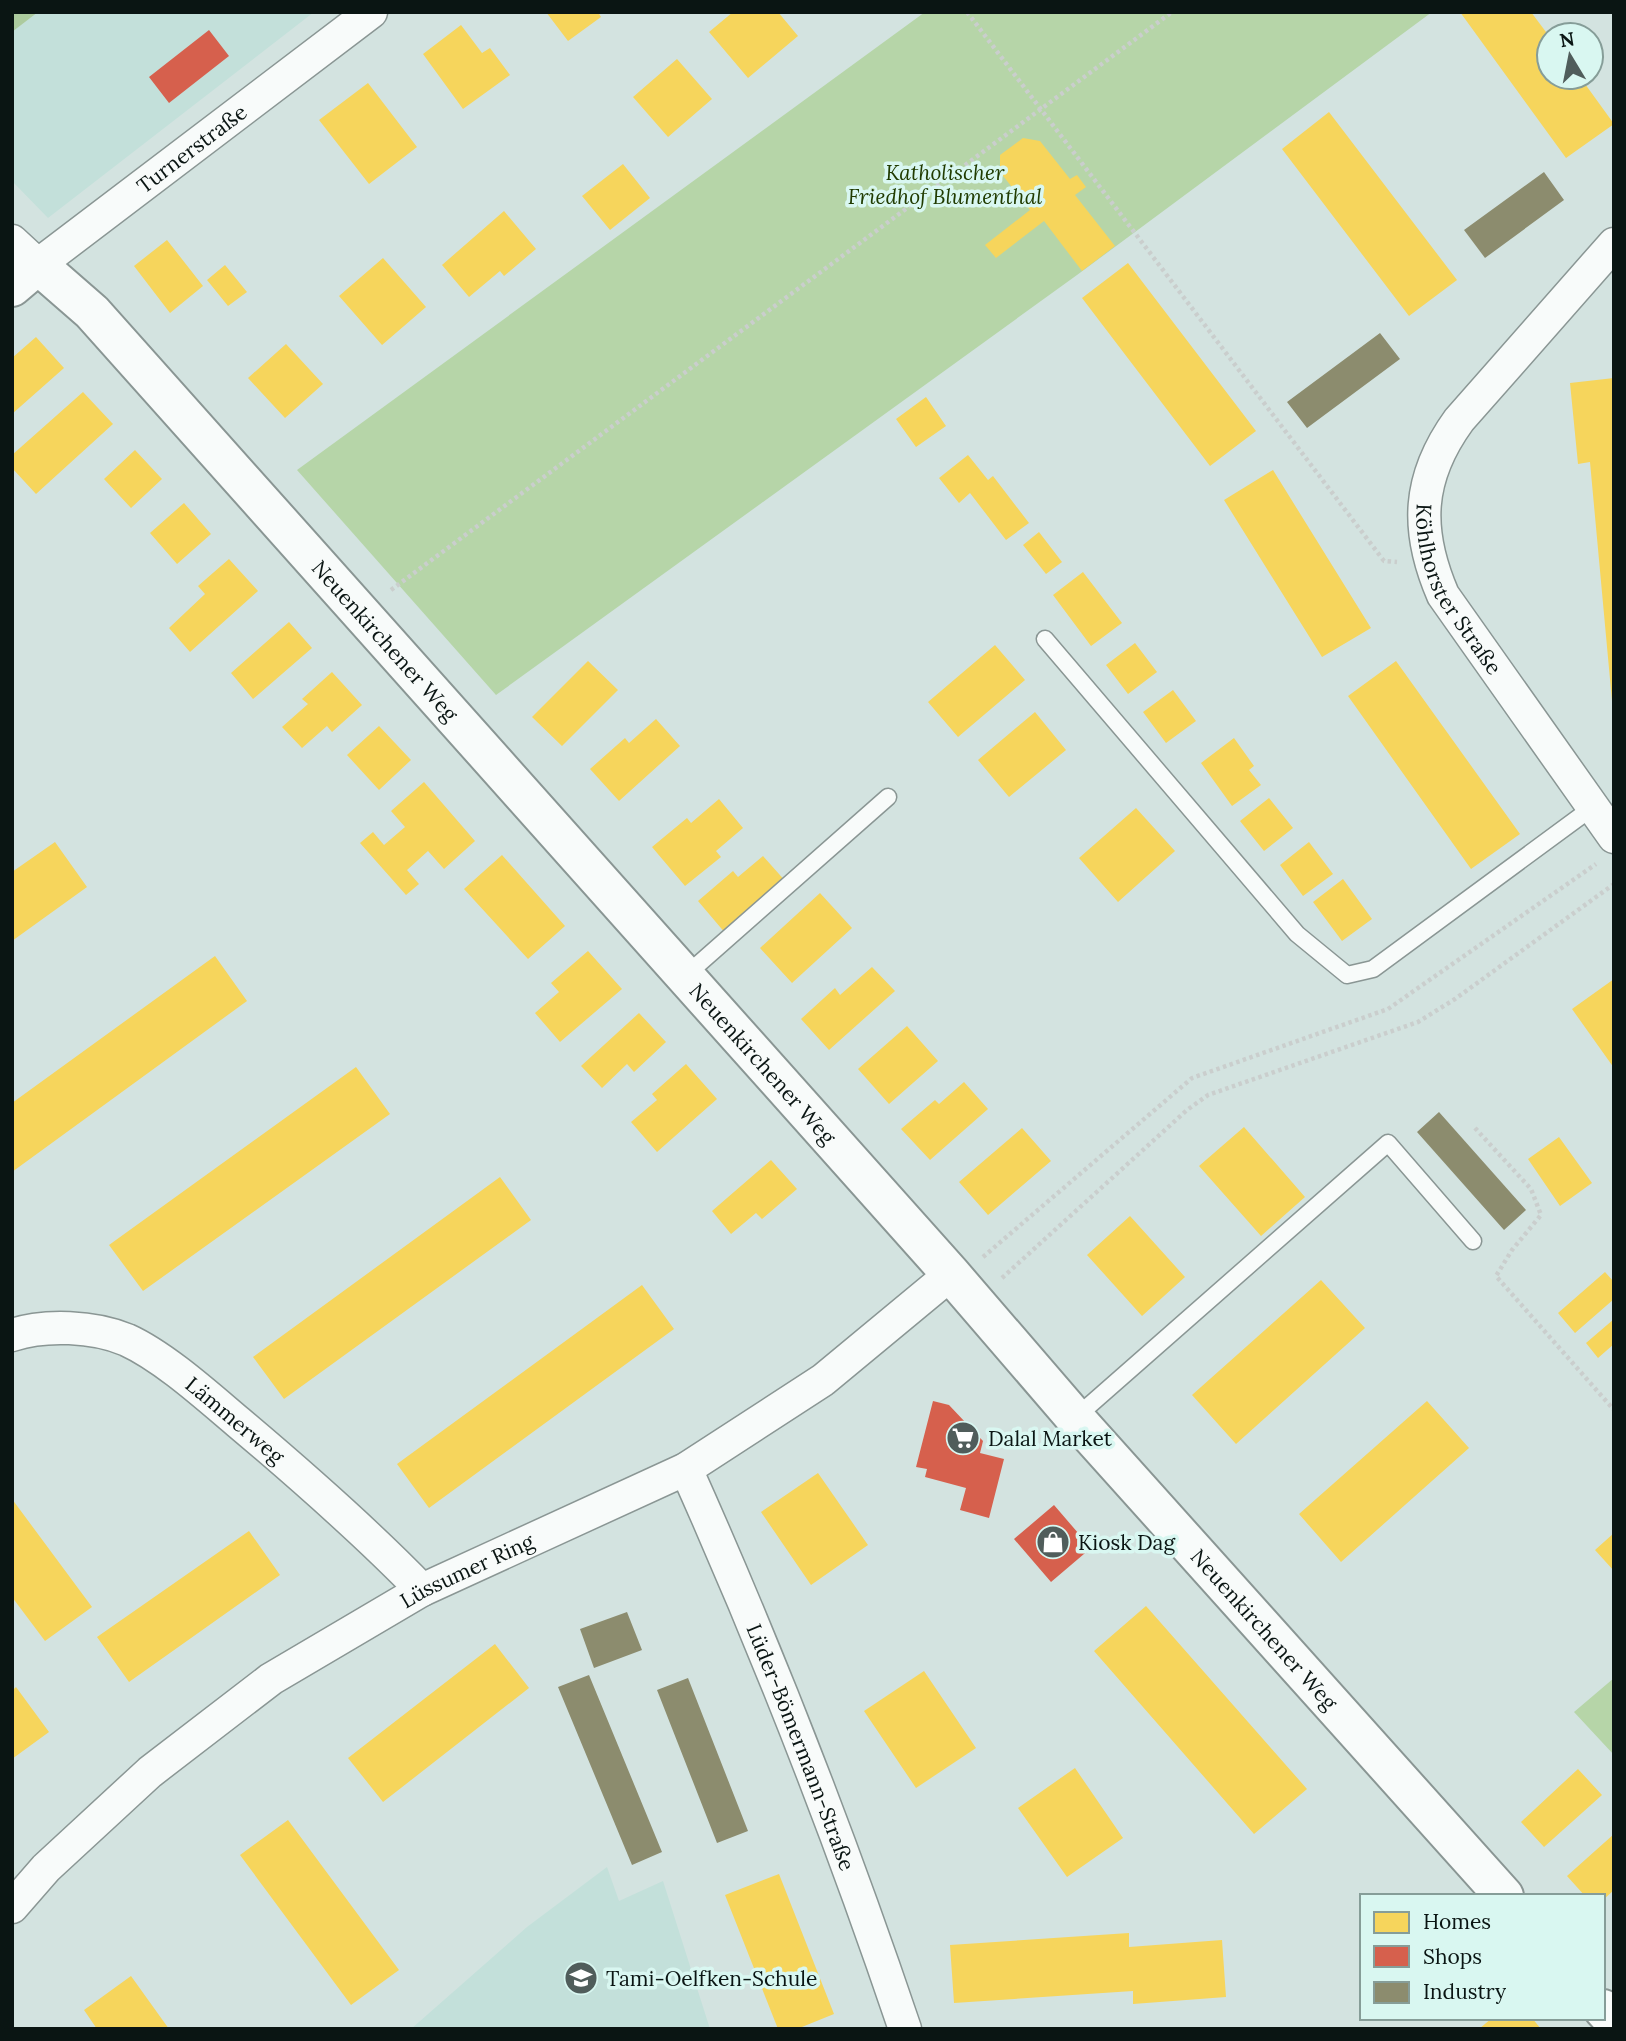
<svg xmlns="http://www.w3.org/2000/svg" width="1626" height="2041" font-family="Lora,serif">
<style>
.built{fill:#c3e0da}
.green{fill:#b6d5a8}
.forest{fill:#accb9e}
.homes{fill:#f6d55c}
.shops{fill:#d6604d}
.industry{fill:#8c8c6e}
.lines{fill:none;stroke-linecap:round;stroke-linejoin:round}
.lane-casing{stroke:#8a9694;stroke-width:19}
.street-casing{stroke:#8a9694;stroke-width:35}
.secondary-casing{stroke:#8a9694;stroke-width:42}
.path{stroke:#cacecd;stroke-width:4.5;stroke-dasharray:3.5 3.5;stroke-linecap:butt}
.lane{stroke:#f8fbfa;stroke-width:16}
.street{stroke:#f8fbfa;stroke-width:32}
.secondary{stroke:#f8fbfa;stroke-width:38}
.labels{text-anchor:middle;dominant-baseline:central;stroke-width:7;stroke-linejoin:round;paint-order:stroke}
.street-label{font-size:21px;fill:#0a1513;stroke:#d9f7f1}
.park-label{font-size:21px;font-style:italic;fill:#203b00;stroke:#d9f7f1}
.poi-label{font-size:21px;fill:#0a1513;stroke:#d9f7f1;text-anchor:start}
</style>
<rect width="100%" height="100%" fill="#d3e3e0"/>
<path class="built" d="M38 12H314L48 218 12 181V32Z
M607 1867 619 1901 663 1881 710 2029H411L527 1927Z"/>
<path class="green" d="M925 12H1432L1077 275 496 695 297 470Z
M1614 1678V1755L1574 1712Z"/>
<path class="forest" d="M12 12H38L12 32Z"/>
<path class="homes" d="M546 12H598L601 17 568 41Z
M733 12H778L798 36 748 78 709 32Z
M1460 12H1531L1549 36V77H1580L1614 124 1566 158Z
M461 25 482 53 490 48 510 75 463 109 423 54Z
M677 59 712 99 668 137 633 97Z
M368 83 417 147 369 184 319 120Z
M1329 112 1457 280 1409 316 1282 149Z
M1023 138 1040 141 1070 179 1077 175 1086 187 1075 195 1115 246 1082 271 1044 221 996 258 985 245 1030 210 1000 172V155Z
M623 164 650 198 610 230 582 196Z
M504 211 536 249 504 276 500 271 469 297 442 265Z
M167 240 203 286 170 313 134 266Z
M383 258 426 307 382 345 339 296Z
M1128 263 1256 431 1210 466 1082 298Z
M225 265 247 292 228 306 207 280Z
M36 337 64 368 12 414V358Z
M286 344 323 384 285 418 248 378Z
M1614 378V701H1612L1590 462 1578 464 1570 383Z
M83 392 113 424 36 494 12 468V455Z
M926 397 946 426 916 447 896 419Z
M135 450 162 479 131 508 104 479Z
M968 455 988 480 993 476 1029 523 1006 540 970 493 959 503 939 478Z
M1273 470 1371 628 1322 657 1224 500Z
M184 503 211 534 177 564 150 533Z
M1039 532 1062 562 1046 574 1023 545Z
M229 559 258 591 190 652 169 628 205 594 198 586Z
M1083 572 1122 623 1091 646 1053 595Z
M289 622 312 648 253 699 231 673Z
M1135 643 1157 672 1128 694 1106 665Z
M995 645 1025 680 958 737 928 702Z
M588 661 618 690 562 746 532 717Z
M1396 661 1520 834 1471 869 1348 696Z
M332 672 362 705 332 732 327 726 302 748 282 727 308 704 302 699Z
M1173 690 1196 721 1166 743 1143 712Z
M1035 712 1066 750 1009 797 978 760Z
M656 719 680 746 619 801 590 769 625 738 629 743Z
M379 726 411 760 379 790 347 755Z
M1234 738 1254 766 1249 770 1261 785 1232 806 1201 763Z
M424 782 475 841 444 869 428 851 407 870 419 884 406 895 360 843 373 832 384 845 405 827 391 811Z
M1269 798 1293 828 1264 851 1240 821Z
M719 799 743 828 716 851 721 857 685 886 652 847 687 818 691 823Z
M1136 808 1175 851 1118 902 1079 858Z
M55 842 87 887 12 941V872Z
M1309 842 1333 874 1303 896 1280 865Z
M502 855 565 926 528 959 464 889Z
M763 856 787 883 726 934 698 901 733 871 738 877Z
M1343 879 1372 919 1342 941 1313 902Z
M820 893 852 928 792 983 760 948Z
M588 951 622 989 560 1042 535 1013 559 992 551 983Z
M215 956 247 1001 12 1172V1103Z
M872 967 895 991 829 1050 801 1019 835 988 840 995Z
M1614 979V1068L1572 1009Z
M639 1013 666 1042 634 1072 627 1064 602 1088 581 1066Z
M907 1026 938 1061 889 1104 858 1069Z
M686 1064 717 1099 657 1152 631 1122 657 1100 652 1094Z
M356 1067 390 1114 143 1291 109 1245Z
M964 1082 988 1109 930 1160 901 1129 935 1100 939 1104Z
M1244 1127 1305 1197 1261 1236 1199 1166Z
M1022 1128 1051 1161 988 1215 959 1182Z
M1559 1137 1592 1183 1560 1206 1528 1159Z
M771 1160 797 1189 762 1219 756 1213 731 1234 712 1211Z
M500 1177 531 1220 284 1399 253 1357Z
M1130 1216 1185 1277 1142 1316 1087 1255Z
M1605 1272 1614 1282V1299L1575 1333 1558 1313Z
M1321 1280 1365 1328 1236 1444 1192 1395Z
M642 1285 674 1329 429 1508 397 1464Z
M1614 1319V1344L1598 1358 1586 1343Z
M1427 1401 1469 1448 1341 1562 1299 1514Z
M818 1473 868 1545 811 1585 761 1512Z
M12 1499 92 1607 45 1641 12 1597Z
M249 1531 280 1575 129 1682 97 1637Z
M1614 1533V1571L1595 1550Z
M1146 1606 1307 1789 1254 1834 1094 1651Z
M495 1644 529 1688 383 1802 348 1758Z
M924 1671 976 1748 916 1788 864 1711Z
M16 1687 49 1732 12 1759V1691Z
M1075 1768 1123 1838 1067 1877 1018 1808Z
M1578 1769 1602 1795 1544 1847 1521 1822Z
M288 1820 399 1970 351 2005 240 1855Z
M1614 1834V1890L1603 1900V1896H1585L1567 1876Z
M779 1874 834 2014 797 2029H778L725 1895Z
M1129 1933V1947L1222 1940 1226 1997 1133 2004V1991L954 2003 950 1945Z
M131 1976 169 2029H97L84 2010Z
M1492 2018H1532L1541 2029H1479Z"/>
<path class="shops" d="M209 30 229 56 169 103 149 77Z
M933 1401 949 1405 983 1441 980 1453 1004 1459 989 1518 960 1510 966 1488 925 1477 927 1469 916 1467Z
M1054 1505 1091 1548 1051 1582 1014 1539Z"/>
<path class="industry" d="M1544 172 1564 200 1485 258 1464 230Z
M1380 333 1400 359 1307 428 1287 402Z
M1439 1112 1526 1210 1504 1230 1417 1132Z
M627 1612 642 1650 594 1668 580 1629Z
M589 1675 662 1852 632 1865 558 1687Z
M688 1678 748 1831 717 1843 657 1690Z"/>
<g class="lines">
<defs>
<path id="lane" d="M1045 639 1297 934 1347 975 1373 969 1593 807
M685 976 888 797
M1075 1418 1388 1143 1473 1241"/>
<g id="street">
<path id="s1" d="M12 241 38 265 371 12"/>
<path id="s2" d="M1614 244 1459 420C1417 478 1415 530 1443 595L1614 837"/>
<path id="s3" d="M12 1335C45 1324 94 1326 127 1340 164 1357 206 1395 238 1422 302 1476 364 1530 422 1590"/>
<path id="s4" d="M686 1469C769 1654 840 1837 905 2029"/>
<path id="s5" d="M12 1907 46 1868 150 1772 271 1679 422 1590 686 1469 823 1380 951 1274"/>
</g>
<g id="secondary">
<path id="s6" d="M12 287 38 265 92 312 951 1274 1075 1418 1504 1896"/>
<path d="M1603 2009 1614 2021"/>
</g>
</defs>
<use href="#lane" class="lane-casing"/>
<use href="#street" class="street-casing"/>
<use href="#secondary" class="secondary-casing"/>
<path class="path" d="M967 12 1384 561 1397 562
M391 590 1172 12
M1475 1128 1531 1189 1541 1215 1512 1250 1496 1276 1614 1410
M983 1257 1192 1078 1388 1009 1596 864
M1002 1278 1187 1110 1208 1095 1418 1022 1455 999 1614 884"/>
<use href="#lane" class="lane"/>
<use href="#street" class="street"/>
<use href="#secondary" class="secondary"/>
</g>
<defs>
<symbol id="supermarket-disc" viewBox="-11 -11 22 22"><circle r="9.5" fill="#505d5b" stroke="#d9f7f1"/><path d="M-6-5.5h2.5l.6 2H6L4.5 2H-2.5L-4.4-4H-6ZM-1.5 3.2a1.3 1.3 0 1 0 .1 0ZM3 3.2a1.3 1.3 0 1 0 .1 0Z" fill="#fff"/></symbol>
<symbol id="shop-disc" viewBox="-11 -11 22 22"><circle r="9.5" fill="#505d5b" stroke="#d9f7f1"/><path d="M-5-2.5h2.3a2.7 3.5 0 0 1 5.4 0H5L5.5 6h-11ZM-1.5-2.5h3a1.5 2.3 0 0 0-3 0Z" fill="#fff"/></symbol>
<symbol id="school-disc" viewBox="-11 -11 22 22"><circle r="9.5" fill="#505d5b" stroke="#d9f7f1"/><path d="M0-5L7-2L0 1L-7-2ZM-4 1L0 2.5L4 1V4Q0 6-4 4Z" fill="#fff"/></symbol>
</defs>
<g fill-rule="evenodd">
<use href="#supermarket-disc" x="944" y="1419" width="38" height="38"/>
<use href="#shop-disc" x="1034" y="1523" width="38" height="38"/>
<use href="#school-disc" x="562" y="1959" width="38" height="38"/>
</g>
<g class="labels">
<g class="street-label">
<text stroke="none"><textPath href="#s1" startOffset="228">Turnerstraße</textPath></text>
<text stroke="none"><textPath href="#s2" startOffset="420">Köhlhorster Straße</textPath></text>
<text stroke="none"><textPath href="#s6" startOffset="546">Neuenkirchener Weg</textPath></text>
<text stroke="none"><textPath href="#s6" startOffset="1113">Neuenkirchener Weg</textPath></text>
<text stroke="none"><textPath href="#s3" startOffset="252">Lämmerweg</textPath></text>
<text stroke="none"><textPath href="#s5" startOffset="570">Lüssumer Ring</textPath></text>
<text stroke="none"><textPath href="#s6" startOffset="1869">Neuenkirchener Weg</textPath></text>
<text stroke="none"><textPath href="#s4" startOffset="301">Lüder-Bömermann-Straße</textPath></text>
</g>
<g class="park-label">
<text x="945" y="172">Katholischer<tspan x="945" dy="24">Friedhof Blumenthal</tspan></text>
</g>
<g class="poi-label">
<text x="988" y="1438">Dalal Market</text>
<text x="1078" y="1542">Kiosk Dag</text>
<text x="606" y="1978">Tami-Oelfken-Schule</text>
</g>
</g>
<rect width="1626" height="2041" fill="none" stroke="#0a1513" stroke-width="28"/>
<rect x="1360" y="1894" width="245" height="126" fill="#d9f7f1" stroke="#869d98" stroke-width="2"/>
<rect x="1374" y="1912" width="35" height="21" fill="#f6d55c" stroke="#869d98" stroke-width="2"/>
<text x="1423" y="1929" font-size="21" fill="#0a1513">Homes</text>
<rect x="1374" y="1946" width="35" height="21" fill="#d6604d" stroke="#869d98" stroke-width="2"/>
<text x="1423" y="1964" font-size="21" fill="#0a1513">Shops</text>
<rect x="1374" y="1982" width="35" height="21" fill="#8c8c6e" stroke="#869d98" stroke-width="2"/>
<text x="1423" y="1999" font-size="21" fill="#0a1513">Industry</text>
<g transform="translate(1570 56) rotate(350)"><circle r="33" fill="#d9f7f1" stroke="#869d98" stroke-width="2"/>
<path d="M0-5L12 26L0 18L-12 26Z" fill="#505d5b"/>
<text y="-10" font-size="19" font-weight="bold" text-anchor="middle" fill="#0a1513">N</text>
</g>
</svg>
